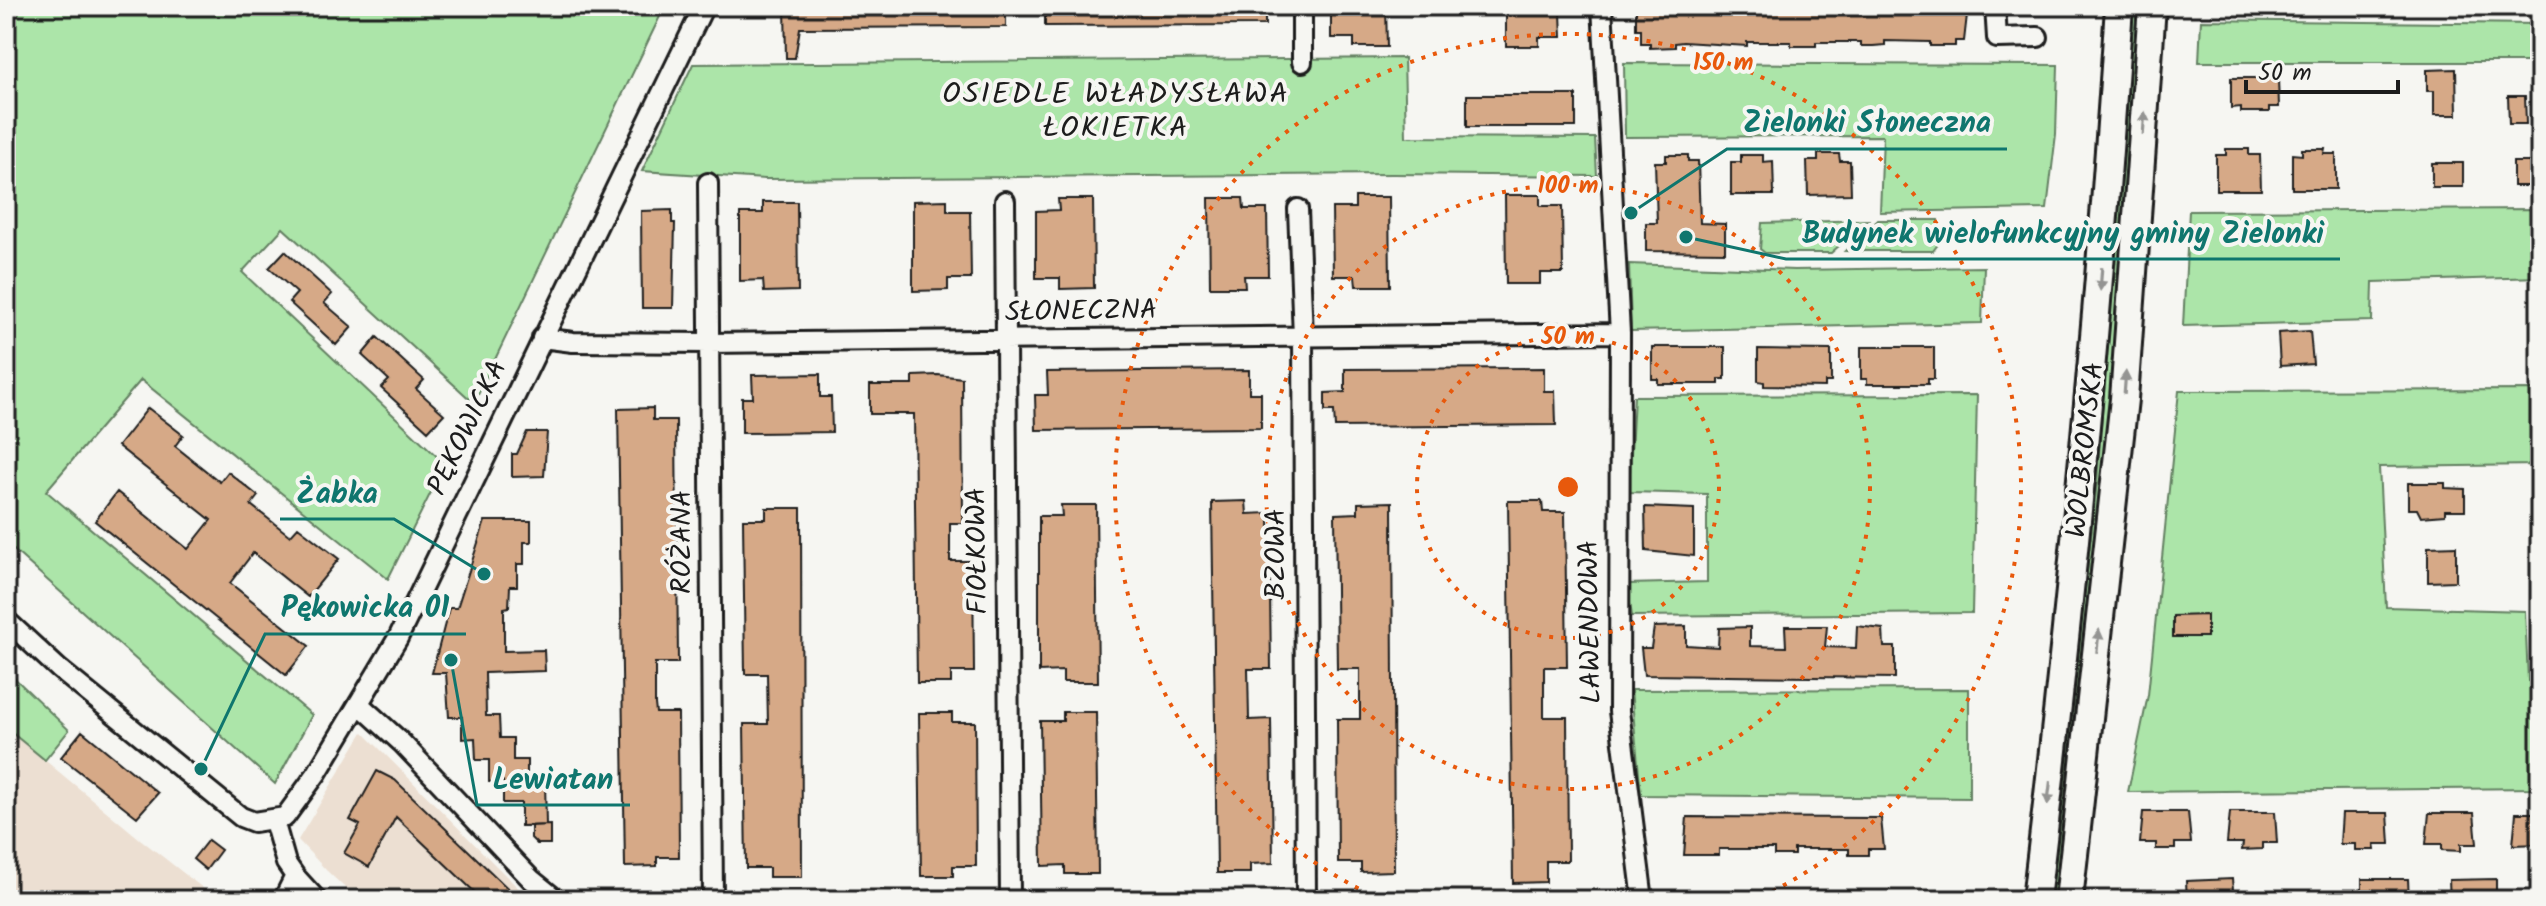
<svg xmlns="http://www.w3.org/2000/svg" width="2546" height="906" font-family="Kalam,sans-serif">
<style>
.built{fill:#ecdfd2}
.green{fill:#ace5a9;stroke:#648062;stroke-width:2}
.building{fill:#d6a987;stroke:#1c1c1c;stroke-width:2}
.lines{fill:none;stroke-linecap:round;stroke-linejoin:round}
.street-casing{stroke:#1c1c1c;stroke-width:24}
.secondary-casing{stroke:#1c1c1c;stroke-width:32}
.street{stroke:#f6f6f2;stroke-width:18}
.secondary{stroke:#f6f6f2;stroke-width:26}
.oneway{fill:#949492}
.ring{fill:none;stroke:#e8590c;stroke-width:4;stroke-dasharray:4 8}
.labels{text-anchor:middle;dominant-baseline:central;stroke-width:8;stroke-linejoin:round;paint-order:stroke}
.street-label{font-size:28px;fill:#1c1c1c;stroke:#f6f6f2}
.neighbourhood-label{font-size:30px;letter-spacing:2px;fill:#1c1c1c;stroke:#f6f6f2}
.centre{fill:#e8590c;stroke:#f6f6f2;stroke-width:4}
.ring-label{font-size:24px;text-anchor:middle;font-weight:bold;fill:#e8590c;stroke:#f6f6f2;stroke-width:8;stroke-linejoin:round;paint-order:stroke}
.leader{fill:none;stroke:#0f766e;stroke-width:3}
.callout-dot{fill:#0f766e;stroke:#f6f6f2;stroke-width:3}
.callout-label{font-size:30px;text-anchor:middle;font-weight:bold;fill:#0f766e;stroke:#f6f6f2;stroke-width:8;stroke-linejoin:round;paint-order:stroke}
</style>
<rect width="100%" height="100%" fill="#f6f6f2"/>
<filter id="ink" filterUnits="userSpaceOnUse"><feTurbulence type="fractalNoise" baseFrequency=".0125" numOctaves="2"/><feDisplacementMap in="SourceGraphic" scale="16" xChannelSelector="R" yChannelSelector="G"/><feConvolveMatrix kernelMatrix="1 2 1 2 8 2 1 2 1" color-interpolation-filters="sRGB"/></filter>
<g filter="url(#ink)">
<path class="built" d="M6 728 140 839 218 900H6Z
M363 732 530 900H358L326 870 298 840Z"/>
<path class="green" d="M6 6H665L474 403 283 228 242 272 445 464 388 579 141 380 46 491 312 715 275 784 6 543Z
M2133 6H2140L2115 374 2057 900H2050L2097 481Z
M2201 20 2540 24V62H2199Z
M1404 58 1406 137 1595 138 1597 176 1393 174 765 179 642 171 693 64Z
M1624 63 2058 65 2056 134 2047 209 1880 212 1883 136 1625 137Z
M2540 209V277L2373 282 2372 321 2183 326 2189 211Z
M1868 220 1831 253H1765L1760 249 1762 223Z
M1878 220H1938L1939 243 1933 251H1845Z
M1629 264 1794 270 1984 267 1982 323 1631 331Z
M2540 390V465L2379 467 2386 607 2525 611 2528 681 2540 682V788L2128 792 2148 695 2179 391Z
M1977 395 1972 613 1632 616 1627 584 1707 582V494L1629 492 1634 396Z
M6 670 69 730 45 760 6 728Z
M1969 689V798L1641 795 1631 690Z"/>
<path class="building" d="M785 6H1006V27L800 28 795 58H786Z
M1045 6H1265V25L1045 26Z
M1354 6H1386L1387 47H1354V38H1331V14H1354Z
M1506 6H1538V13H1561L1562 37H1539V46H1506Z
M1968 6 1964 41H1955V46H1930V42L1885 41V45L1873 46H1861V42H1816V46H1791V42H1747V46L1683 42 1675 43V47L1650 48V43H1641V29H1636V7Z
M2456 69 2457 115H2434V91H2427V70Z
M2231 78H2278L2279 107H2269V112H2241V107L2231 108Z
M1467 95H1576V127H1467Z
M2508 96H2525L2526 124H2509Z
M2226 149H2249V155H2260L2261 190H2216V155H2226Z
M2302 149H2325L2324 154H2336V189H2292V154L2302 155Z
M1818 154H1839L1840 161H1850L1851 194 1808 195 1807 161H1818Z
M1666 155H1688V161H1698L1700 223 1725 224V252L1646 251V223H1657L1655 162H1666Z
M1741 155H1763V162L1773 161 1774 195H1731V162H1741Z
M2513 162H2540V186H2513Z
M2432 163H2463V187H2432Z
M1505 195H1540V206H1562L1563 273H1540V284H1506Z
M1355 197H1389L1390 286H1356L1355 276H1333L1332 208H1355Z
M1209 198H1243L1244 209H1267L1268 276H1244L1245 287H1210Z
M1058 199H1093L1094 288 1060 289V278H1036V211L1059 210Z
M947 200V211H970L971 279H948V290L913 291V201Z
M763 202H797L798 291 764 292 763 280 740 281V213H763Z
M672 210V223H675L673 308H642L641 211Z
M285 251 332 294 324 303 352 327 336 345 289 302 297 293 269 268Z
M2310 331 2313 364 2280 366 2278 333Z
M377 337 424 380 416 389 444 414 428 431 381 388 389 380 362 355Z
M1652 347H1725V379H1719V384H1658V379H1652Z
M1861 347H1934V379H1928V384H1867V379H1861Z
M1758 349 1831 350V382H1825V387L1764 386V382L1758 381Z
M1544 368V391H1555L1556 425 1335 427 1334 411H1325V393L1345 392V369Z
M1249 370V393H1261V428L1036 430 1035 395H1048L1047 372Z
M820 374V397H831L832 432 742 433V398H753L752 375Z
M938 375 962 378 963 523H950V561H973L974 672H951V683H917L914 414H870V385H913V376Z
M148 408 183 435 175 446 220 482 228 472 258 496 251 505 290 536 298 527 339 559 308 597 253 553 230 583 309 646 286 675 95 521 117 492 188 549 211 520 118 446Z
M653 408V420H676L678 663H655V704L656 713H678L679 857H657V866L625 867 618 409Z
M527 432H547L544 476 512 477V454H517Z
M2408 483H2445V488L2465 489V510H2445V515L2421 517 2417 509H2408Z
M1246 501 1247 514 1269 513 1271 669H1248L1249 720 1271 719 1273 863 1250 864V873H1217L1212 502Z
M1508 501H1542L1543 512H1565L1567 667H1544V717H1567L1568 861H1546V882L1513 883Z
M1392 502 1394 871 1361 872V863H1338L1337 719H1360V669H1337L1335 514 1358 513V503Z
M1061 505H1096L1098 682H1063V671L1039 672V516H1062Z
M1645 507 1694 509V556L1646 551Z
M766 508H801L802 877H769V868H746L744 724H768L767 674H745L743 519H766Z
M485 521H531V542H524V564H517V586H510L509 607 504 608V651L544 650 545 671 485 673 486 716H499L500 738H513V760H527V781H545L546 825 521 826V803H503V781L489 782V760H476L475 738 462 739V717H449L446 673H432L449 608H457Z
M2456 546V581L2428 582V547Z
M2207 615V637H2173V616Z
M1686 626V645L1718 647 1719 628 1750 627V646L1786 647 1785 626H1827L1825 647 1856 648 1857 626 1883 629 1884 647H1895V678L1644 675 1641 648H1651L1654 627Z
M1063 712H1096L1098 874H1065V865L1042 866 1040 721H1063Z
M919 713H952V722H975L976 866H953V876H921Z
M82 731 158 793 137 817 61 757Z
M377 771 395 780 520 900H483L396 817 369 867 344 853 360 825 350 820Z
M2143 812H2188L2191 843H2175V849H2156V843H2140Z
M2230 812H2275L2277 843H2262V849L2242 850 2243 843H2227Z
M2342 813H2388L2390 844H2374L2375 850H2355V844H2340Z
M2429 813H2474L2477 844H2461V851L2442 850V844H2426Z
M2516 813H2540V844L2513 845Z
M1687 817 1881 818 1884 849H1868V855H1849V849H1794V855H1774V849H1719V855H1684Z
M550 825V844H537L531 838V826Z
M208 840 221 850 206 870 193 859Z
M2232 879 2234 900H2187L2186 881Z
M2362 879H2408L2409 900H2362Z
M2496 879V900H2450L2449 880Z"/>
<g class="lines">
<defs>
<path id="street" d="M1302 6V62
M1602 6 1620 333 1619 711 1643 900
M1995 6 1997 38 2038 37
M708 183 713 900
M1005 201 1010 900
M1298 209 1303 337 1306 900
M542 338 573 342 709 343 1620 333
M6 620 59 669 241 817 254 822 285 817 317 773 398 638 704 6
M360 705 402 743 531 879 557 900
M274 821 286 863 295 876 283 900
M295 876 317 900"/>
<path id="secondary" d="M2036 900C2071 602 2100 305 2119 6
M2069 900 2124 399 2152 6"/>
</defs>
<use href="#street" class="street-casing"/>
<use href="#secondary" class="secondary-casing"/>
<use href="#street" class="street"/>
<use href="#secondary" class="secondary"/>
</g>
<defs><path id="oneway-solid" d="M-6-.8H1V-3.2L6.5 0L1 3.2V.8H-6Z" transform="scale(2)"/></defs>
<g class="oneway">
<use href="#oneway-solid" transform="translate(2144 123) rotate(-86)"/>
<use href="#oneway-solid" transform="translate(2101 279) rotate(94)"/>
<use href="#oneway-solid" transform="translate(2125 383) rotate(-86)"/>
<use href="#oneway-solid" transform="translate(2098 641) rotate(-84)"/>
<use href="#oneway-solid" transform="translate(2049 793) rotate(97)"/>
</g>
</g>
<g class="ring">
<circle cx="1568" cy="487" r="151"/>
<circle cx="1568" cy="487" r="302"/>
<path d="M1380 899A453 453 0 1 1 1756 899"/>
</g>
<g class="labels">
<g class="street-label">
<text transform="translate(1081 312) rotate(-1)">SŁONECZNA</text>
<text transform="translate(468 428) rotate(-64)">PĘKOWICKA</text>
<text transform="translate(2086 450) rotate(-84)">WOLBROMSKA</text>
<text transform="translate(682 542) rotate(-90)">RÓŻANA</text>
<text transform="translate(978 551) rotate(-91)">FIOŁKOWA</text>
<text transform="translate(1276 554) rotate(-90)">BZOWA</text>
<text transform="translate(1591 622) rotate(-91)">LAWENDOWA</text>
</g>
<g class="neighbourhood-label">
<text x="1116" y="95">OSIEDLE WŁADYSŁAWA<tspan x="1116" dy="34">ŁOKIETKA</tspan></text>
</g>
</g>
<circle cx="1568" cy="487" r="12" class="centre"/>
<g class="ring-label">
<text x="1723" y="70">150 m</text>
<text x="1568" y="193">100 m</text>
<text x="1568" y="344">50 m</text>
</g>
<path class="leader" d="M1631 213L1727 149H2007M1686 237L1786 259H2340M484 574L394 519H280M201 769L265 634H466M451 660L477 805H630"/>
<g class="callout-dot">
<circle cx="1631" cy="213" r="8"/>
<circle cx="1686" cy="237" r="8"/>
<circle cx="484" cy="574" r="8"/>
<circle cx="201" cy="769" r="8"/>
<circle cx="451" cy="660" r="8"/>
</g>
<g class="callout-label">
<text x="1867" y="132">Zielonki Słoneczna</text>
<text x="2063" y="243">Budynek wielofunkcyjny gminy Zielonki</text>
<text x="337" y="503">Żabka</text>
<text x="365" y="617">Pękowicka 01</text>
<text x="553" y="789">Lewiatan</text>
</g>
<rect width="2546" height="906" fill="none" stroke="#f6f6f2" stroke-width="32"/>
<rect x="16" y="16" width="2514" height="874" fill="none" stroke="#1c1c1c" stroke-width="3" filter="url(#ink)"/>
<path d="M2246 80v12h152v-12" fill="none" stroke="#1c1c1c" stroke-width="4"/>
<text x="2258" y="80" font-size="24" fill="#1c1c1c" stroke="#f6f6f2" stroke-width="6" paint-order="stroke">50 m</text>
</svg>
